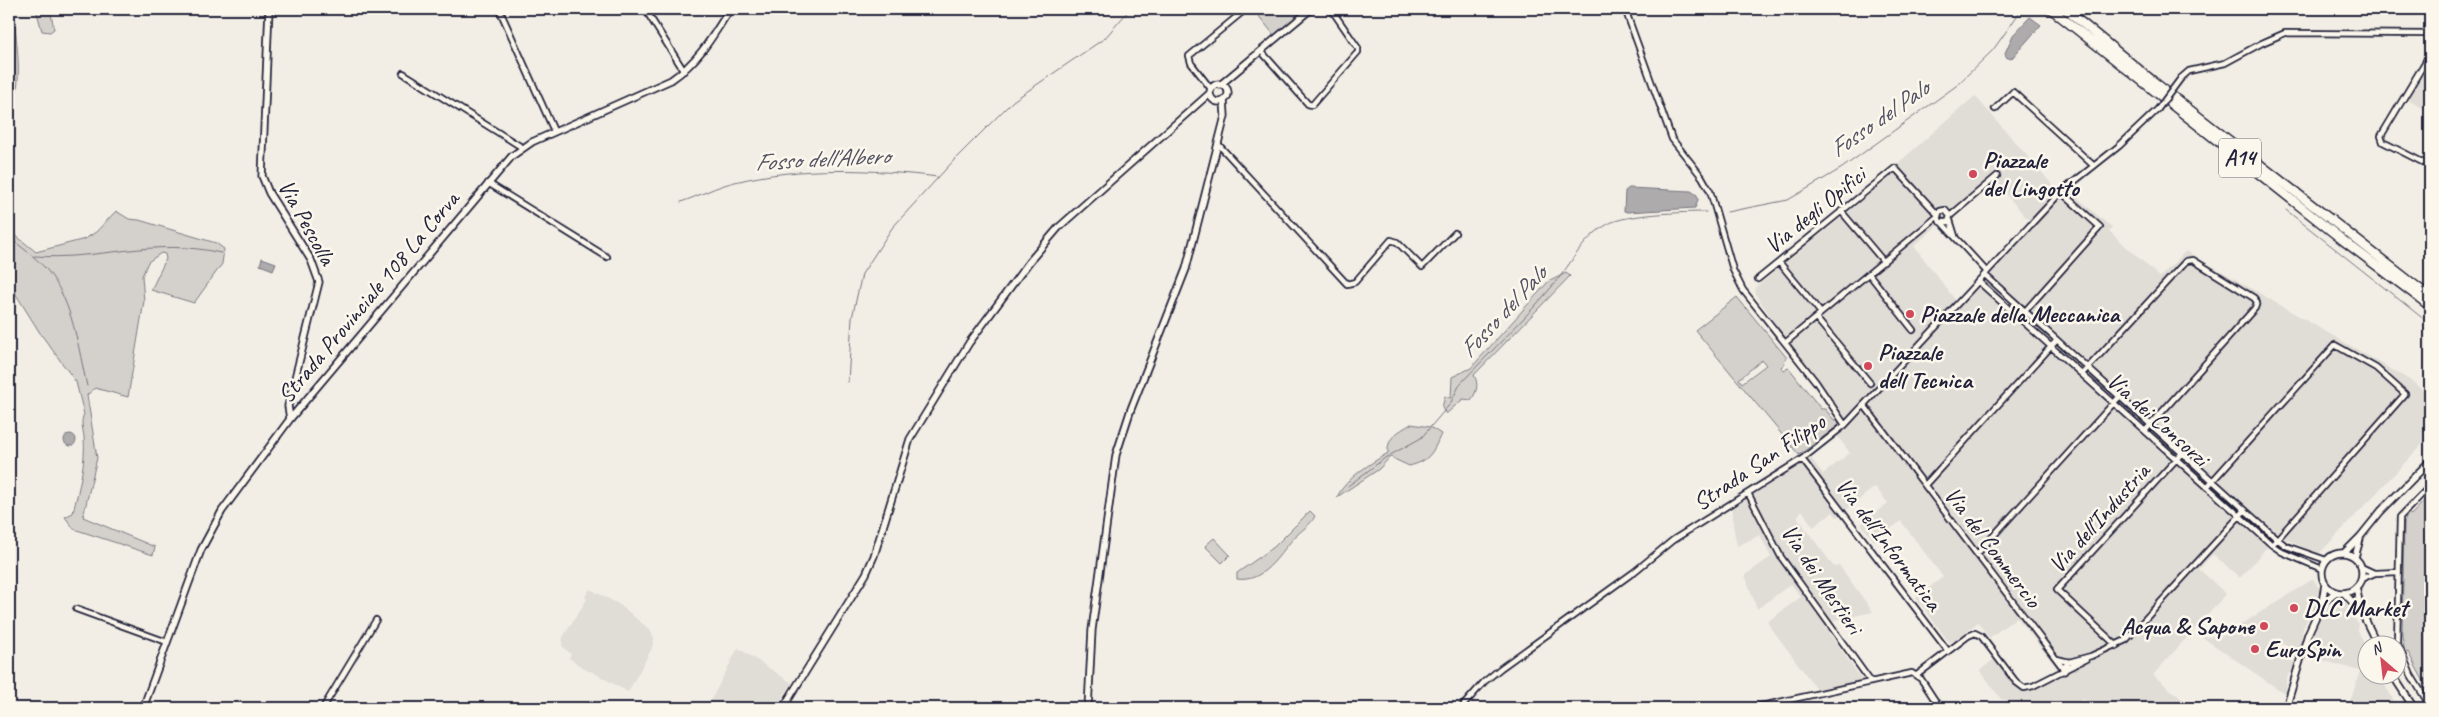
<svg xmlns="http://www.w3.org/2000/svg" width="2439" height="717" font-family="Caveat,sans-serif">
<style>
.built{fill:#e0dcd6;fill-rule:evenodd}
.green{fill:#d4d1cc;stroke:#7b7a84;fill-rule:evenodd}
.water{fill:#aeabad;stroke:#76747f}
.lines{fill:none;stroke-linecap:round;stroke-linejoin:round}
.stream{stroke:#76747f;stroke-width:1}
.street-casing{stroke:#22223b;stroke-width:8}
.secondary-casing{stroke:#22223b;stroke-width:9}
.highway-casing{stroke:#22223b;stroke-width:11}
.street{stroke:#fbf7ec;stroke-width:4.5}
.secondary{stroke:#fbf7ec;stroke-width:5.5}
.highway{stroke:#fbf7ec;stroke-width:8}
.street-bridge-casing{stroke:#22223b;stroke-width:8;stroke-linecap:butt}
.street-bridge{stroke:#fbf7ec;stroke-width:4.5}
.poi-dot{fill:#d1495b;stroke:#fbf7ec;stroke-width:2}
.labels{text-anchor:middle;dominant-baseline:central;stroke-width:5;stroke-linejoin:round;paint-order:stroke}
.shield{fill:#fbf7ec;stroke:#636270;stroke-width:1}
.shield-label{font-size:22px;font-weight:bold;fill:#22223b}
.poi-label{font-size:24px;font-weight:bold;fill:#22223b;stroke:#fbf7ec;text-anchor:start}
.street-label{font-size:24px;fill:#22223b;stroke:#fbf7ec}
.water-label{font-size:25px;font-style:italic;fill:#535263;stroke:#fbf7ec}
</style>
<rect width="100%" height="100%" fill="#f2eee5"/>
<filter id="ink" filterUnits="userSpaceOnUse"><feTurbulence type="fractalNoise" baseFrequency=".02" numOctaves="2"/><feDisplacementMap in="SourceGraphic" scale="10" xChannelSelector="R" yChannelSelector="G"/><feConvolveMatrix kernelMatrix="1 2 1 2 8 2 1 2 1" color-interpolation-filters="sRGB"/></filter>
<g filter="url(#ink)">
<path class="built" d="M2422 73 2430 76V112L2406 99Z
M1975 96 2057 190 2063 185 2112 228 2109 231 2160 277 2186 251 2413 382 2430 397V436L2319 554 2283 538 2272 549 2268 546 2240 578 2213 554 2199 569 2226 594 2153 675 2183 700 2180 708H2109L2081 699 2078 708H2061L2048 704 2047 708H2038L2001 699 1980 670 1996 658 2022 691 2028 692 2063 676 2017 617 1989 638 1978 622 1954 641 1949 642 1916 598 1943 577 1901 521 1874 541 1861 524 1888 503 1875 487 1837 517 1833 512 1813 527 1802 510 1797 517 1834 567 1839 565 1873 612 1835 620 1825 627 1862 680 1818 691 1767 622 1801 597 1791 584 1757 609 1745 575 1771 557 1760 535 1737 546 1733 525V507L1811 458 1823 474 1850 453 1838 437 1850 424 1815 375 1775 327 1776 325 1754 292 1756 287 1901 169 1897 164ZM1995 182 2033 225 1959 305 1914 246 1938 225 1954 218Z
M2313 579 2321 591 2303 628 2300 648 2277 643 2275 649 2295 663 2293 673H2289L2286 680 2287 695 2202 637 2223 636Z
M590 589 620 605 650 630 654 638 652 648 628 692 591 671H588L569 658 571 654 562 646 563 637 587 599 585 597Z
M2335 598 2342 600 2347 604 2358 624 2357 628 2366 648V674L2379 675 2398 708H2348L2360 671 2305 655 2324 608Z
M738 648 792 683 776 708H707Z"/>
<path class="green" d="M9 9H13C15 32 26 91 9 108Z
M36 9H50L54 29 50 32 42 31Z
M1266 9H1306L1274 35 1258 15Z
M116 211 129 219 139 220 216 243 224 249 222 264 194 303 151 290 166 259 165 254 161 253 148 262 142 276 144 301 128 397 95 388 87 395 97 458 83 517 155 547 153 555 74 529 65 517 73 513C79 487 86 463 84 437 83 428 80 422 84 414L76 382 40 333 12 288 9 287V230L36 252 85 239 96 232Z
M1566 273 1570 276 1474 375C1479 384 1477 392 1471 400L1463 399 1446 414 1442 408 1445 396 1451 398 1452 377 1471 368 1548 282Z
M1737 297 1787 358 1784 360 1785 363 1781 367 1783 370 1789 368 1821 409H1825L1834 420 1838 419 1839 425 1799 455 1695 330ZM1762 360 1766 365 1742 383 1739 379Z
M1411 424 1430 427 1441 434C1433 452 1430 461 1409 466L1390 457 1379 469 1337 497C1347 477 1370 464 1388 453 1387 437 1398 432 1411 424Z
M2430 495V693L2408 652 2405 653 2402 636 2404 523 2408 513 2411 515Z
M1310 511 1315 516C1310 526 1301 530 1294 538 1278 555 1264 583 1237 579V573L1274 547Z
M1214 538 1230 555 1222 563 1205 546Z"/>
<path class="water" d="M2030 17 2041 25 2011 59 2006 57 2005 53 2013 35Z
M1629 188 1691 191 1697 195 1698 200 1695 208 1627 212 1624 211 1625 191Z
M262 258 276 263 273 270 260 265Z
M64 440a6 6 0 1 1 12 0a6 6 0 1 1-12 0Z"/>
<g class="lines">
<path class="stream" d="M681 202C699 196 717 186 735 182 800 166 872 169 938 177
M2286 210 2430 324
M1727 212 1788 200 1842 168 1956 86 1993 50 2022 9
M9 237C22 248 36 257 47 270 73 302 78 347 87 386
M34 256C98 261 154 237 221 253
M848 382 852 318 862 274 892 228 956 158 1013 101 1105 38 1130 9
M1348 486 1385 458 1421 438 1450 404 1460 384C1492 350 1526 318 1555 283 1572 263 1583 237 1608 224 1625 214 1685 212 1706 212"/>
<defs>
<path id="street" d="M645 9 684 71
M1625 9 1672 139 1702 177 1710 191 1733 270 1743 290 1816 382 1845 425
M501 13 554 131
M1261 51 1308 104 1312 105 1358 52V48L1331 9
M2430 54 2381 136 2383 142 2430 166
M403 73 523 148
M2181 78 2189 71 2225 63 2262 43 2285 33 2430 34
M1211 89 1191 63 1189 56 1246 9
M1995 109 2013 92 2094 166
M1218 144 1347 284 1355 282 1391 240 1397 242 1422 267 1455 233
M488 183 607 257
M1841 211 1884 262
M1950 216 1945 210 1940 211 1938 216 1940 222H1948L1950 216 1997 176
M1950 220 1955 236
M1942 223 1987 272
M1779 262 1821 313
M1869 274 1913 330
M1985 275 2277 539 2286 546 2326 560
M1758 279 1895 168 1938 215
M1978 281 2272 545 2282 552 2322 569
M1816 318 1870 383
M2019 318 2100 227 2061 192
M1785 343 1938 216
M2082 374 2186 261 2193 260 2254 298 2257 302 2255 308 2145 431
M1864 405 2063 668 2069 662
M1802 459 1948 651
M1925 485 2057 340
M2207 487 2335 345 2376 368 2405 394 2272 545
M2430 488 2429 487 2400 517 2397 642 2411 675 2430 706
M1748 493 1781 557 1871 682
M1977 554 2120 396
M2361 567 2374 573
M2361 579 2375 573 2398 572
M76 609 167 642
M2117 646 2057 590 2182 453
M2057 659 2069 662 2091 656 2126 640 2245 510
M1917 675 1968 636 1975 633 1981 636 2016 682 2024 688 2033 686 2086 659
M323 708 376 620
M1461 708 1484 682 1501 668 1634 572 1673 540 1802 459 1845 425 2061 192 2119 146 2158 109
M1752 708 1912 673 1921 679 1940 708"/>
<path id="secondary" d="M269 9 262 176 269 193 311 260 319 282 288 406 290 419
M1210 93a9 9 0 1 1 18 0a9 9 0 1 1-18 0Z
M1220 85 1311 9
M2344 553 2360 537 2381 511 2430 461
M2322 573a20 20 0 1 1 40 0a20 20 0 1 1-40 0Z
M2355 557 2360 539
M2356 587 2361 611 2377 644
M2344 593 2359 609
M2322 603 2336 592
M2063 668 2064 671
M2392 674 2414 708
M143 708 201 550 222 511 290 419 512 156 532 142 671 80C699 61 713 36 730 9
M783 708 866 574 874 556 910 439 969 343 1029 262 1059 227 1210 93
M1088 708 1092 630 1116 455 1131 409 1186 269 1225 116 1224 100
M2286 708 2308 634 2322 603 2325 584"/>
<path id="highway" d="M2051 9 2344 241 2430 306
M2065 9 2153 81 2430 297"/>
</defs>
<use href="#street" class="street-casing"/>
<use href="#secondary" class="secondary-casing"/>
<use href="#highway" class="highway-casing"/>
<use href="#street" class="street"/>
<use href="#secondary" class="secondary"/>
<use href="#highway" class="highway"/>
<defs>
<path id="street-bridge" d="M2158 109 2181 78"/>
</defs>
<use href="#street-bridge" class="street-bridge-casing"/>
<use href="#street-bridge" class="street-bridge"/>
</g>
</g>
<g class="poi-dot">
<circle cx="1973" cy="174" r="5"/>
<circle cx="1910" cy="314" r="5"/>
<circle cx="1868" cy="366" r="5"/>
<circle cx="2294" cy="608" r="5"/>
<circle cx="2264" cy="626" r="5"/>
<circle cx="2255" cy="649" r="5"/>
</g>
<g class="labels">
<rect class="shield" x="2219" y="138.5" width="42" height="39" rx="4"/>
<g class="shield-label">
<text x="2240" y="158">A14</text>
</g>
<g class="poi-label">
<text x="1983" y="160">Piazzale<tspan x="1983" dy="28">del Lingotto</tspan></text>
<text x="1920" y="314">Piazzale della Meccanica</text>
<text x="1878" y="352">Piazzale<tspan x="1878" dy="28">dell Tecnica</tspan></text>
<text x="2304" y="608">DLC Market</text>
<text x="2254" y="626" text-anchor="end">Acqua &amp; Sapone</text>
<text x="2265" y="649">EuroSpin</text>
</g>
<g class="street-label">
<text transform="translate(1815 210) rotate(-39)">Via degli Opifici</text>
<text transform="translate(307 222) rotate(61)">Via Pescolla</text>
<text transform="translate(368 297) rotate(-50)">Strada Provinciale 108 La Corva</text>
<text transform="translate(2158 419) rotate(42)">Via dei Consorzi</text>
<text transform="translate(1759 462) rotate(-34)">Strada San Filippo</text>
<text transform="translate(2099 518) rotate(-48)">Via dell'Industria</text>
<text transform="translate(1889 544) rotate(53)">Via dell'Informatica</text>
<text transform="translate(1993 547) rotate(53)">Via del Commercio</text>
<text transform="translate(1822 579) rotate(56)">Via dei Mestieri</text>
</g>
<g class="water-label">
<text transform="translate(1879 119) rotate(-35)">Fosso del Palo</text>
<text transform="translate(822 159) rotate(-3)">Fosso dell'Albero</text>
<text transform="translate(1503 312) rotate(-47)">Fosso del Palo</text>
</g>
</g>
<rect width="2439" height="717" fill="none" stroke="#fbf7ec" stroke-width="30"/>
<rect x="15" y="15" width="2409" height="687" fill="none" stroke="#22223b" stroke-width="2" filter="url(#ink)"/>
<g transform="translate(2382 660) rotate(332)"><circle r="24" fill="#fbf7ec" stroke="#a4a2a5"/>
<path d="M0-4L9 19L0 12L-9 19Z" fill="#d1495b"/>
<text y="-8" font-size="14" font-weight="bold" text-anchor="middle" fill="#22223b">N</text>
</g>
</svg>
